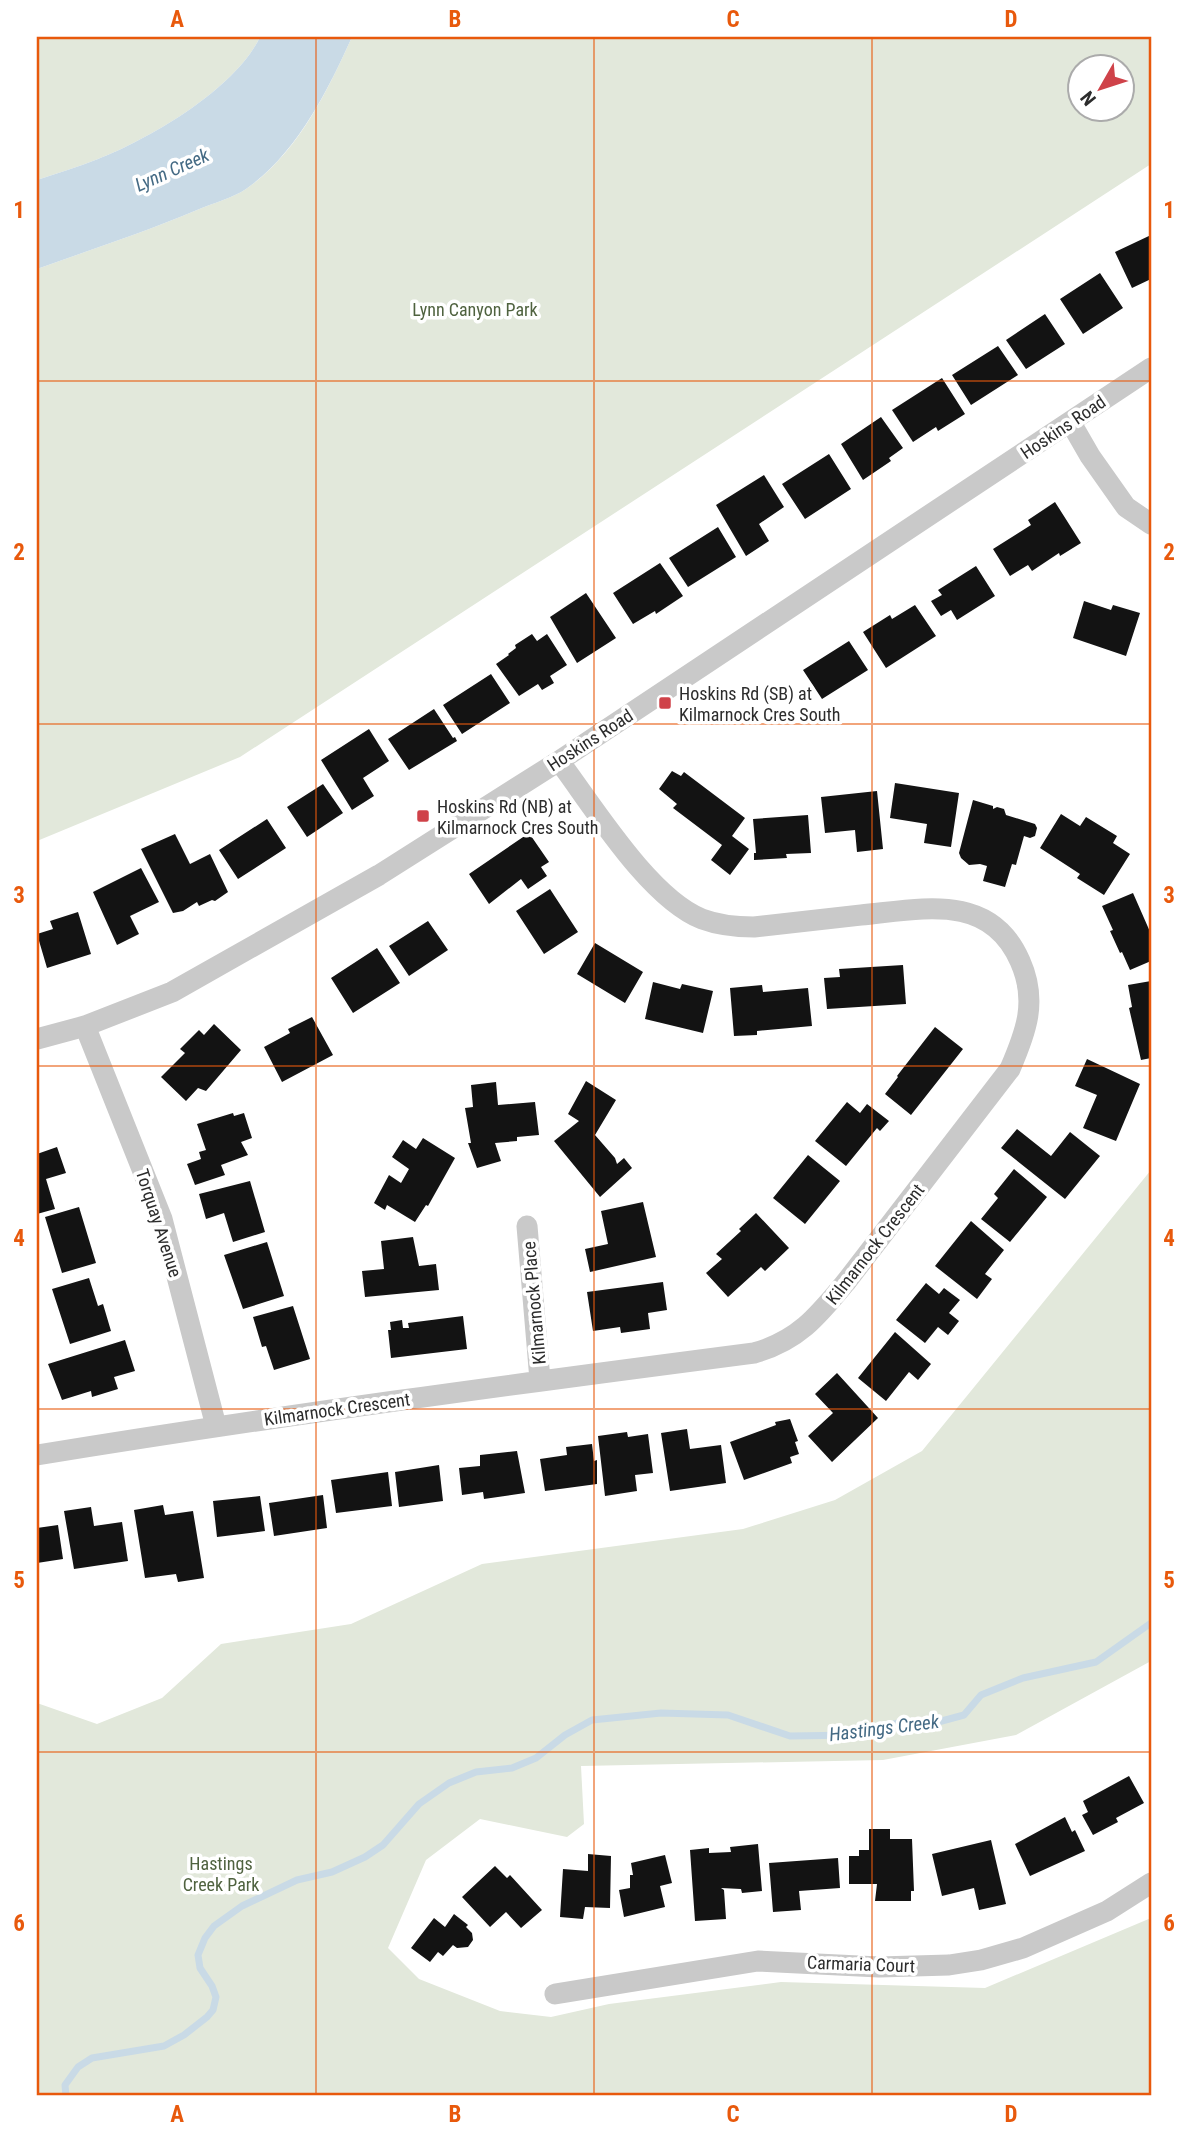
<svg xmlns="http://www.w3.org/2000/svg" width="1188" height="2133" font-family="'Roboto Condensed',sans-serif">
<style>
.green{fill:#e2e8db;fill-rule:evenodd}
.water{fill:#c9dae6}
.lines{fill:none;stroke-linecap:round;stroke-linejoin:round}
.stream{stroke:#c9dae6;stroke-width:7}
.building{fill:#131313}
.street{stroke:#c9c9c9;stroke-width:21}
.grid{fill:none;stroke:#e8590c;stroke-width:2;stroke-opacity:0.55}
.poi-dot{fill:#cf4249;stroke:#fff;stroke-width:2.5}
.labels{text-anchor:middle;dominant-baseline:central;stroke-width:7;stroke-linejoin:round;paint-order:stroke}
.park-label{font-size:18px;fill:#4f623f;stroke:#fff}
.street-label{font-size:18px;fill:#2c2c2c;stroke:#fff}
.poi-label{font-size:18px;fill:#2c2c2c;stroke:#fff;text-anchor:start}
.water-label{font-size:19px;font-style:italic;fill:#446a84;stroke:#fff}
.neatline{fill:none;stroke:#e8590c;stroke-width:2.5}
.grid-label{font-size:23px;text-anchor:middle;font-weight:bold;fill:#e8590c}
</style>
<rect width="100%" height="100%" fill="#fff"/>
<path class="green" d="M37 37H260C235 89 151 138 98 159 78 167 57 173 37 180Z
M352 37H1151V164L240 757 37 841V269C90 250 145 232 197 210 213 203 233 198 246 189 297 154 327 92 352 37ZM1080 66H1122V108H1080Z
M1151 1170V1661L1016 1735 883 1760 581 1766 584 1824 567 1837 480 1819 426 1860 388 1948 419 1979 500 2011 551 2017 609 2004 781 1982 985 1988 1151 1918V2096H37V1703L97 1724 162 1698 221 1644 351 1624 482 1564 743 1529 835 1500 922 1451Z"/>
<path class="water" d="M260 37H352C327 92 297 153 246 189 233 198 213 203 197 210 145 232 90 250 37 269V180C57 173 78 167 98 159 151 138 235 89 260 37Z"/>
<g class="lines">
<path class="stream" d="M66 2096 65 2085 78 2067 92 2058 164 2046 184 2035 207 2017 213 2010 216 1997 212 1986 200 1968 198 1955 205 1938 214 1926 242 1906 297 1880 332 1872 365 1857 383 1845 419 1804 449 1783 476 1772 512 1768 536 1758 565 1735 592 1720 661 1713 728 1715 790 1736 855 1735 897 1723 938 1722 964 1715 981 1695 1023 1678 1096 1662 1151 1623"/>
</g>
<path class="building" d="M1151 235V279L1132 288 1115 252Z
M1100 273 1123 308 1083 334 1060 299Z
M1045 314 1065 344 1026 369 1006 340Z
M998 346 1018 375 971 405 952 375Z
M942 378 965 414 938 431 936 427 913 442 892 410Z
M881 417 903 448 889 458 891 461 863 480 841 444Z
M829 454 851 489 805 519 782 484Z
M764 475 784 507 759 524 769 541 746 556 716 505Z
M1055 502 1081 543 1060 556 1059 553 1032 571 1028 565 1010 576 993 549 1031 525 1028 520Z
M718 527 736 557 688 587 669 558Z
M660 563 683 596 656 614 655 611 633 624 613 593Z
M976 566 995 596 957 620 951 610 941 616 931 601 942 595 938 590Z
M586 593 616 638 577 663 550 617Z
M1084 601 1111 610 1113 605 1140 613 1126 656 1073 638Z
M915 605 936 636 886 668 863 632 890 615 892 619Z
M532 634 537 641 547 634 567 665 550 676 554 683 542 690 538 684 519 696 496 664 509 655 508 654 516 648 515 645Z
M849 641 868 670 822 699 803 670Z
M491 674 510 703 462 734 443 705Z
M434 709 453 738 455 737 457 741 409 770 388 739Z
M369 729 389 761 363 778 374 796 352 810 321 760Z
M672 771 681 776 684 772 745 818 732 836 749 849 730 875 711 860 722 845 673 808 677 804 659 789Z
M895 783 959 793 951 847 924 843 927 824 890 818Z
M323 784 343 813 307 837 287 807Z
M877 791 883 849 857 852 855 830 825 833 821 797Z
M973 800 993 806V809L997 807 1004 809 1006 815 1035 824 1037 828 1035 836 1030 838 1024 836 1017 861 1016 865 1012 864 1005 887 983 881 987 866 980 864 969 865 961 858 959 853Z
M1061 814 1080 826 1086 817 1117 836 1113 843 1130 854 1104 895 1077 878 1080 874 1040 848Z
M808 815 811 853 786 854 787 858 754 860V853H756L753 819Z
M267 819 286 848 238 879 219 850Z
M529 833 549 862 541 867 547 876 528 889 521 879 489 904 469 874Z
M175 834 190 864 210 854 228 892 215 901 212 900 199 906 197 902 183 911 173 913 141 849Z
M141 868 159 902 130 916 139 934 117 945 93 892Z
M550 889 578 932 544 954 516 911Z
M1133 893 1151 934V961L1130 970 1122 952 1120 953 1110 931 1113 930 1102 906Z
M78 912 91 954 47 968 37 934 53 929 50 921Z
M428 921 448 950 409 976 389 946Z
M595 943 643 972 625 1003 577 974Z
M377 948 400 983 353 1013 331 978Z
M903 965 906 1004 827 1009 824 978 840 977 839 969Z
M1151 981V1058L1141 1060 1129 1008 1132 1007 1128 985Z
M653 982 680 989 682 984 713 991 703 1033 645 1019Z
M762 985 763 992 808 988 812 1026 757 1031V1035L734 1036 730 988Z
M312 1017 333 1055 282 1082 264 1047 290 1033 288 1029Z
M214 1024 241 1050 206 1091 198 1088 186 1101 161 1077 185 1053 180 1049 199 1030 204 1035Z
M935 1027 963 1049 911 1115 885 1094 898 1077 897 1076Z
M1087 1059 1140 1084 1116 1141 1083 1128 1097 1095 1075 1086Z
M586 1081 616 1100 595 1135 615 1158 617 1164 624 1158 632 1168 600 1197 554 1141 579 1121 568 1114Z
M496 1082 498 1105 535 1102 539 1135 517 1137V1141L495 1143 501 1161 477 1168 468 1143H471L465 1108 473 1107 471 1085Z
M847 1102 860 1113 867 1104 889 1121 880 1131 877 1128 846 1166 815 1141Z
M233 1113 234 1116 244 1113 252 1138 241 1142 248 1155 221 1165 225 1175 195 1185 187 1164 201 1159 199 1152 206 1150 197 1124Z
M1017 1129 1051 1156 1070 1132 1100 1156 1065 1199 1001 1148Z
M423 1138 455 1158 428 1206 426 1205 415 1222 387 1205 385 1210 374 1203 389 1175 401 1183 409 1169 392 1157 403 1140 416 1149Z
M57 1147 66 1173 46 1179 55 1209 37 1214V1154Z
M808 1155 840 1181 805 1224 773 1198Z
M1014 1169 1047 1197 1010 1242 981 1219 998 1198 994 1194Z
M250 1181 265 1232 233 1242 224 1213 206 1219 199 1194Z
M643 1202 656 1257 590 1272 585 1249 608 1244 601 1211Z
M79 1207 96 1263 62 1273 45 1217Z
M756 1213 789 1248 765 1271 761 1267 728 1297 706 1273 722 1259 716 1254 741 1231 739 1229Z
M971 1221 1004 1250 985 1274 992 1279 977 1299 935 1266Z
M413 1237 419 1266 436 1264 439 1290 365 1297 362 1271 384 1269 381 1241Z
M267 1242 284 1296 243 1309 224 1255Z
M89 1278 98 1306 103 1304 111 1331 70 1344 52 1289Z
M663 1282 667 1310 648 1313 650 1329 621 1333 620 1327 593 1331 587 1292Z
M926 1283 939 1294 944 1288 960 1300 949 1313 959 1321 948 1335 938 1327 925 1343 896 1320Z
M293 1306 310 1359 274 1370 266 1346 262 1347 253 1317Z
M463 1316 467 1349 391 1358 388 1330H391L390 1322 402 1320 403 1328H409L408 1323Z
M895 1332 931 1364 918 1380 909 1372 886 1401 858 1378Z
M125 1340 135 1371 114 1377 118 1389 92 1397 91 1391 62 1400 48 1364Z
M837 1373 878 1418 832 1462 808 1436 833 1413 815 1394Z
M790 1419 798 1441 795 1442 799 1454 790 1457 792 1463 744 1480 730 1442 776 1425 775 1422Z
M687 1429 690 1449 721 1445 726 1483 670 1491 661 1433Z
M627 1432 628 1437 648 1434 653 1473 635 1475 637 1491 605 1496 598 1436Z
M592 1444 594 1461 597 1460V1484L545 1491 540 1459 567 1455 566 1447Z
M517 1451 525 1493 484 1499 483 1492 462 1495 459 1468 480 1466V1455Z
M439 1465 443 1501 399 1507 395 1472Z
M388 1472 392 1506 336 1513 331 1480Z
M323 1495 327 1528 274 1536 269 1503Z
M260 1496 265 1531 217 1537 213 1501Z
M163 1505 165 1515 193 1511 204 1578 178 1582 176 1574 145 1578 134 1510Z
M91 1507 94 1526 122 1522 128 1561 74 1569 64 1511Z
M58 1525 63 1559 37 1563V1528Z
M1129 1776 1144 1803 1116 1818 1118 1822 1093 1835 1082 1815 1088 1812 1083 1801Z
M1065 1817 1072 1832 1075 1830 1085 1851 1030 1876 1015 1844Z
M869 1829H890V1839H912L914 1891H911V1901H875L877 1884H849V1856H859V1850H869Z
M991 1840 1006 1904 979 1910 974 1888 942 1896 932 1854Z
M758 1844 762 1891 742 1893 741 1889 721 1888 724 1890 726 1919 695 1921 690 1850 709 1848V1853L731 1852 730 1847Z
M588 1854 611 1856 610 1908 585 1907 583 1919 560 1917 563 1869 588 1871Z
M665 1855 672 1883 660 1886 665 1907 624 1917 619 1890 630 1888V1875H633L631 1863Z
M838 1858 840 1888 799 1891 801 1910 773 1912 769 1863Z
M495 1866 507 1878 510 1875 542 1910 521 1928 506 1912 490 1927 462 1897Z
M454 1914 468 1925 466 1927 472 1933 473 1940 468 1947 457 1948 453 1945 443 1956 438 1952 430 1962 411 1948 434 1918 445 1927Z"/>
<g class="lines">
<path class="street" d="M1071 423 1090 456 1126 507 1151 524
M85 1026 162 1219 216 1426
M37 1039 85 1026 172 992 379 875 559 761 1151 368
M527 1226 540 1380
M37 1455C275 1416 515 1384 754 1353 798 1341 818 1316 846 1282L1010 1069C1026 1032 1038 1001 1020 961 990 892 922 909 861 915 826 919 790 923 754 927 737 927 718 925 702 919 649 898 593 806 559 761
M555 1994 758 1961 879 1967 949 1965 981 1960 1023 1948 1107 1911 1151 1883"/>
</g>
<path class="grid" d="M316 37V2096M594 37V2096M872 37V2096M37 381H1151M37 724H1151M37 1066H1151M37 1409H1151M37 1752H1151"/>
<g class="poi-dot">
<rect x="658" y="696" width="14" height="14" rx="3.5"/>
<rect x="416" y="809" width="14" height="14" rx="3.5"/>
</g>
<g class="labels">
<g class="park-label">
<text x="475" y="309">Lynn Canyon Park</text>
<text x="221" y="1863">Hastings<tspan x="221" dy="21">Creek Park</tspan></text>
</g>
<g class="street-label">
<text transform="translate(1063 427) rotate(-34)">Hoskins Road</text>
<text transform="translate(590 740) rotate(-33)">Hoskins Road</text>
<text transform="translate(159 1223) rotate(72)">Torquay Avenue</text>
<text transform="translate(875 1244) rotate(-52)">Kilmarnock Crescent</text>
<text transform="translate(534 1303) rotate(-95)">Kilmarnock Place</text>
<text transform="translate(337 1409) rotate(-8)">Kilmarnock Crescent</text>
<text transform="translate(861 1964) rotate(2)">Carmaria Court</text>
</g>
<g class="poi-label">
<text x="679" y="693">Hoskins Rd (SB) at<tspan x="679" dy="21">Kilmarnock Cres South</tspan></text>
<text x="437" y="806">Hoskins Rd (NB) at<tspan x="437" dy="21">Kilmarnock Cres South</tspan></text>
</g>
<g class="water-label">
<text transform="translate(172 170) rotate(-24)">Lynn Creek</text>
<text transform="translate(884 1728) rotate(-7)">Hastings Creek</text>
</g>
</g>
<rect width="1188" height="2133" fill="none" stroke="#ffffff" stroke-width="77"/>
<g transform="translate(1101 88) rotate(231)"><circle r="33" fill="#ffffff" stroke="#ababab" stroke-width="2"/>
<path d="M0-5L12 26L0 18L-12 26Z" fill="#cf4249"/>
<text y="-10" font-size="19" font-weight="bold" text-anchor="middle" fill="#2c2c2c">N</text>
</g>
<rect x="38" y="38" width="1112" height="2056" class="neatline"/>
<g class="grid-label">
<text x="177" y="27">A</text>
<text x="455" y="27">B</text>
<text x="733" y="27">C</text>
<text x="1011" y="27">D</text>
<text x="19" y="218">1</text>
<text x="1169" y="218">1</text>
<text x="19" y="560">2</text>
<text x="1169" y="560">2</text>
<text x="19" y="903">3</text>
<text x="1169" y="903">3</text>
<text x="19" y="1246">4</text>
<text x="1169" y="1246">4</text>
<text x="19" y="1588">5</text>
<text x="1169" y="1588">5</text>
<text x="19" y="1931">6</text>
<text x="1169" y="1931">6</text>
<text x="177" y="2122">A</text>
<text x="455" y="2122">B</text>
<text x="733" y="2122">C</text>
<text x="1011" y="2122">D</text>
</g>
</svg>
